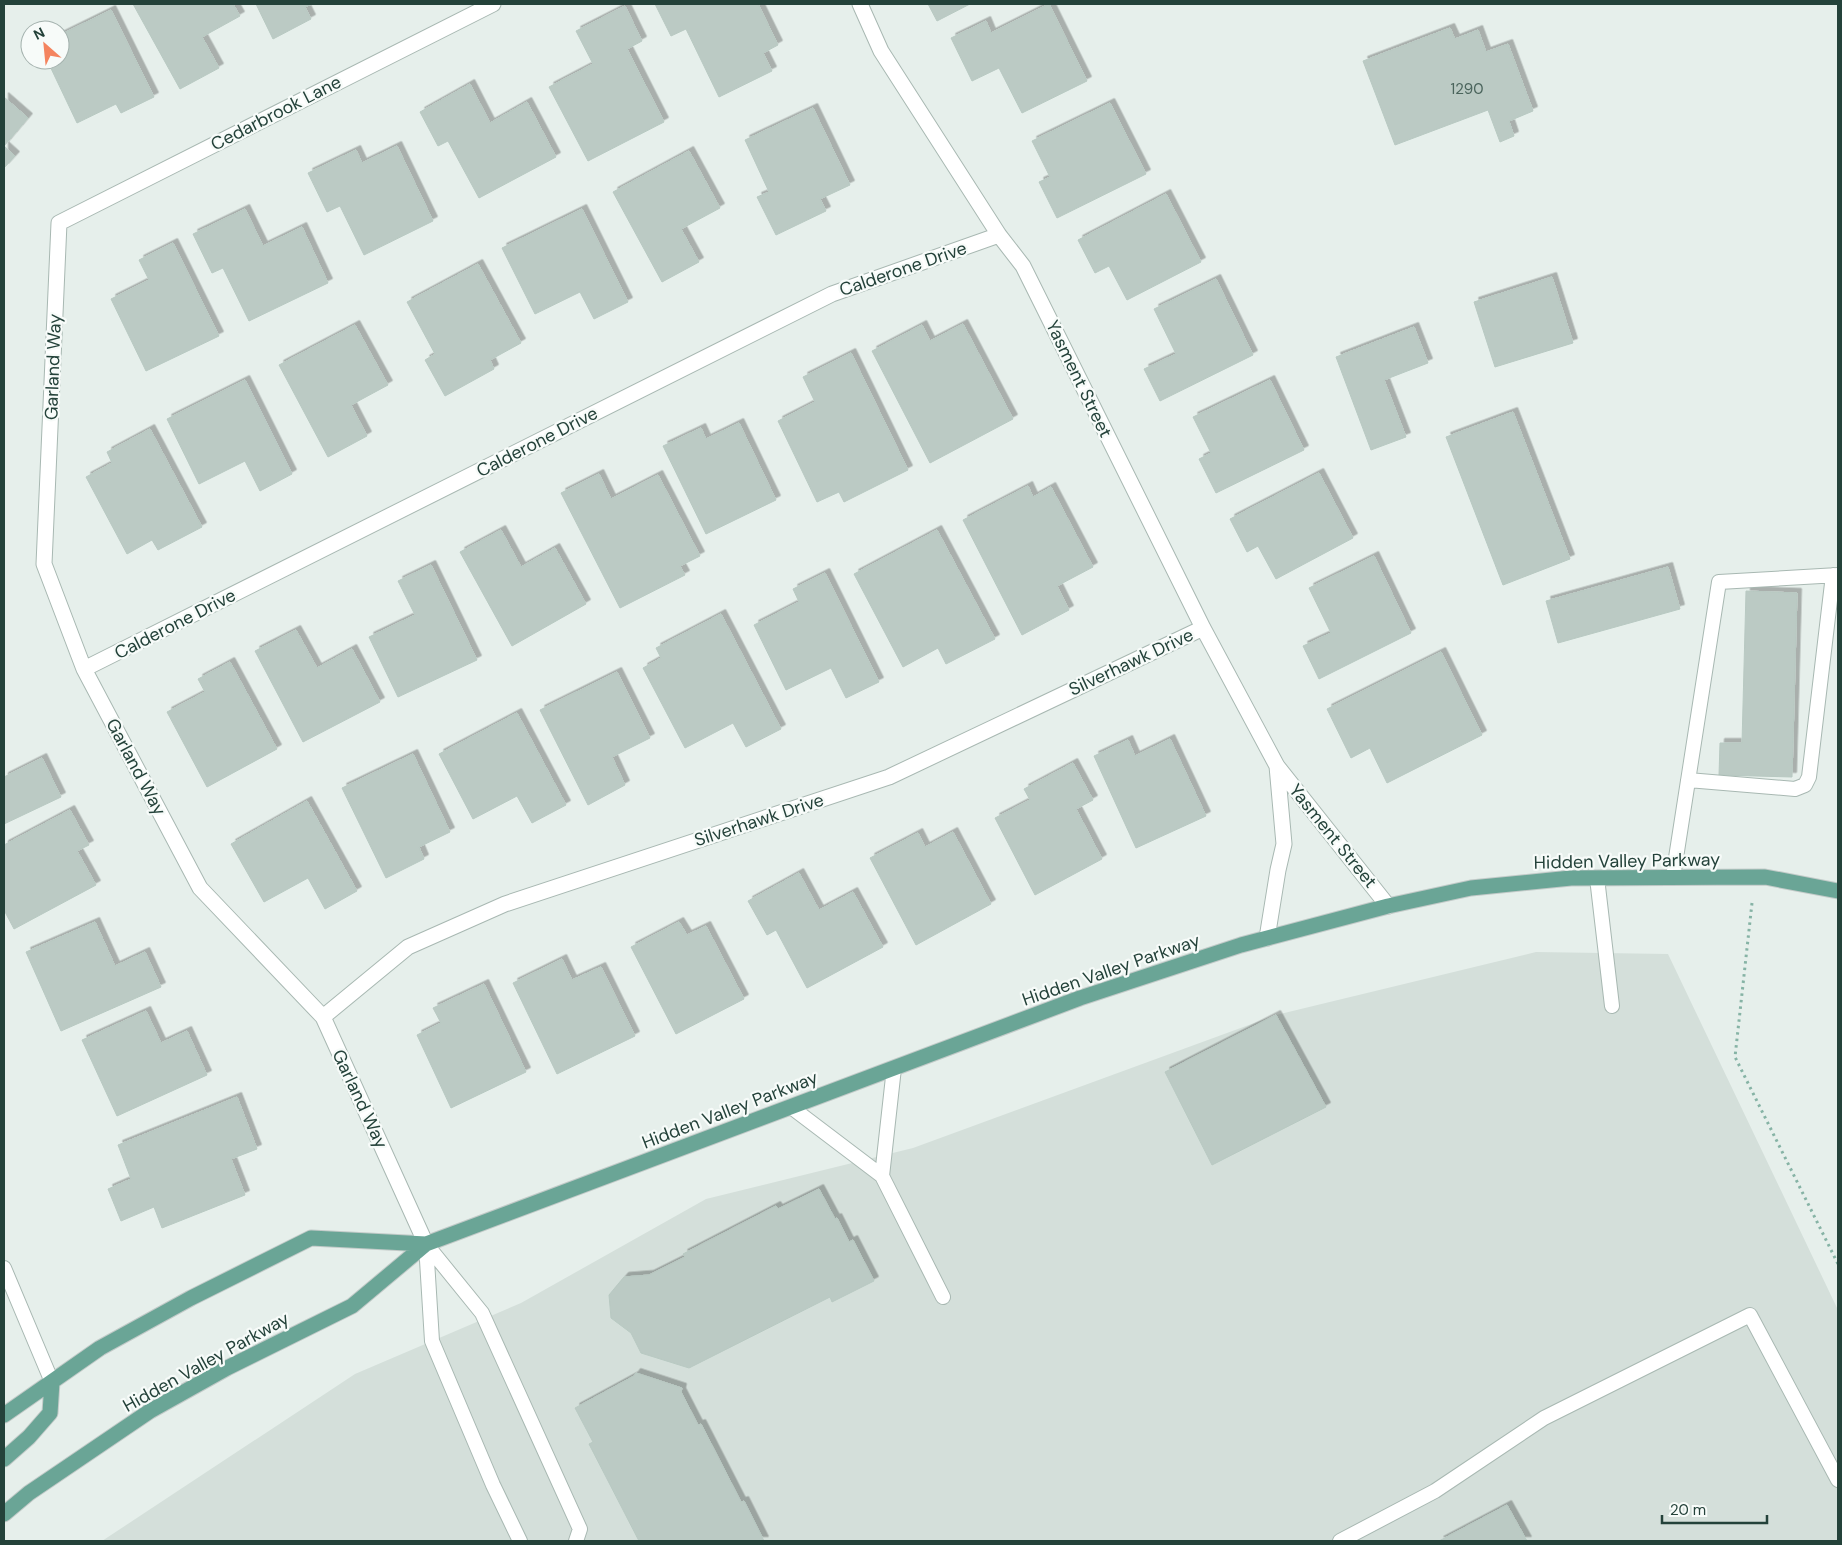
<svg xmlns="http://www.w3.org/2000/svg" width="1842" height="1545" font-family="'DM Sans',sans-serif">
<style>
.built{fill:#d4dfda}
.building{fill:#bbcac4;stroke:#b8c9c2;filter:url(#shadow)}
.lines{fill:none;stroke-linecap:round;stroke-linejoin:round}
.service-casing{stroke:#a8b8b2;stroke-width:16}
.minor-casing{stroke:#a8b8b2;stroke-width:17}
.primary-casing{stroke:#c2cac8;stroke-width:17}
.path{stroke:#86b3a5;stroke-width:3;stroke-dasharray:2.5 4;stroke-linecap:butt}
.service{stroke:#fff;stroke-width:14}
.minor{stroke:#fff;stroke-width:15}
.primary{stroke:#6aa596;stroke-width:15}
.labels{text-anchor:middle;dominant-baseline:central;stroke-width:4.5;stroke-linejoin:round;paint-order:stroke}
.number-label{font-size:15px;fill:#4a645c}
.street-label{font-size:18px;fill:#24423a;stroke:#f7fbf9}
</style>
<defs>
<filter id="shadow"><feDropShadow dx="4.5" dy="-4.5" stdDeviation="0" flood-color="#0004"/></filter>
</defs>
<rect width="100%" height="100%" fill="#e6efeb"/>
<path class="built" d="M1536 952 1668 954 1838 1310V1541H102L355 1374 521 1303 706 1199 913 1148 1276 1015Z"/>
<path class="building" d="M133 4H233L240 16 202 37 219 68 180 89Z
M256 4H312L305 7 311 19 273 39Z
M655 4H758L778 45 763 53 772 71 719 97 686 29 671 36Z
M928 4H970L937 21Z
M1049 4 1087 81 1022 113 999 68 972 81 951 38 986 21 991 33Z
M625 6 642 41 627 49 664 122 588 161 549 87 593 64 576 31Z
M111 10 154 97 121 113 116 104 77 123 47 60H60V35Z
M1450 28 1455 39 1478 30 1486 52 1508 44 1533 111 1509 121 1514 136 1500 142 1488 110 1395 145 1363 61Z
M470 84 490 123 527 102 556 157 479 198 448 141 438 146 420 112Z
M4 97 28 118 4 146Z
M1110 103 1146 174 1057 218 1039 182 1050 177 1032 141Z
M813 108 850 185 820 199 826 211 776 235 757 197 769 192 745 140Z
M4 146 15 156 4 168Z
M397 146 433 221 364 255 340 206 327 212 308 173 356 150 362 163Z
M689 151 720 208 681 229 699 262 662 282 613 192Z
M1166 194 1201 262 1127 300 1109 266 1095 273 1078 240Z
M245 209 263 246 302 227 328 283 249 321 223 268 212 273 193 234Z
M582 209 628 302 594 319 580 292 535 314 502 248Z
M173 243 219 336 146 371 111 299 149 280 139 260Z
M478 264 521 343 490 360 494 369 445 396 425 360 435 354 407 302Z
M1552 277 1573 343 1495 367 1474 302Z
M1216 279 1253 355 1160 401 1144 369 1176 354 1154 309Z
M963 324 1013 419 930 463 872 351 922 325 930 341Z
M355 325 388 385 351 405 367 436 328 457 279 365Z
M1414 327 1428 363 1384 380 1406 437 1371 450 1336 357Z
M851 353 908 470 844 502 839 492 817 502 778 421 815 402 803 377Z
M245 380 292 474 260 491 245 461 199 484 167 419Z
M1270 380 1304 450 1216 493 1199 459 1211 453 1193 417Z
M1513 412 1570 559 1503 585 1446 437Z
M739 423 776 500 706 534 663 446 701 428 706 439Z
M150 429 202 527 158 550 152 540 127 554 86 477 112 463 107 452Z
M1319 473 1353 538 1276 579 1258 546 1247 552 1230 519Z
M599 474 611 499 658 475 700 556 680 566 685 575 620 608 561 493Z
M1028 486 1033 497 1051 487 1093 567 1057 586 1069 610 1022 635 963 520Z
M501 530 521 567 555 548 586 604 512 646 460 552Z
M937 530 995 639 946 664 938 648 903 667 854 574Z
M1374 556 1411 633 1319 679 1303 646 1331 633 1309 588Z
M431 565 477 660 398 697 369 637 415 615 398 581Z
M1668 567 1680 609 1558 643 1546 601Z
M825 573 879 682 846 698 831 668 786 690 754 625 799 602 793 589Z
M1746 591 1797 593 1792 777 1719 775 1720 743H1742Z
M721 614 781 729 746 747 733 723 685 748 643 668 661 658 656 648Z
M296 630 317 668 352 649 380 702 303 742 255 651Z
M1441 652 1482 735 1387 783 1370 748 1351 758 1327 709Z
M230 662 277 749 207 787 167 712 205 692 198 679Z
M617 672 650 738 612 757 625 785 588 805 540 710Z
M517 713 566 805 532 823 517 796 473 819 439 754Z
M1170 739 1206 816 1136 848 1094 756 1128 740 1135 756Z
M413 754 450 832 419 847 424 859 386 878 342 788Z
M42 758 61 797 4 824V777Z
M1073 763 1093 800 1076 809 1102 859 1035 895 995 818 1030 800 1024 789Z
M307 801 357 891 325 909 308 878 264 902 231 844Z
M70 810 89 845 77 851 96 885 14 929 4 910V845Z
M953 832 991 904 916 945 870 858 918 833 925 847Z
M799 873 819 910 853 892 883 947 807 988 776 930 767 935 748 901Z
M95 922 115 966 145 952 161 987 61 1031 26 952Z
M679 922 687 935 706 926 744 999 676 1034 631 947Z
M562 959 572 980 601 967 635 1036 557 1074 513 983Z
M484 984 526 1072 451 1108 417 1035 441 1023 433 1008Z
M146 1011 161 1043 187 1031 207 1075 117 1116 82 1040Z
M1276 1015 1326 1107 1212 1165 1165 1072Z
M237 1097 257 1149 231 1159 245 1195 162 1228 154 1207 121 1221 108 1189 131 1179 118 1145Z
M819 1189 835 1219 837 1218 849 1242 853 1240 874 1281 832 1302 830 1297 689 1368 641 1353 631 1333 611 1318 609 1295 624 1277 649 1275 685 1257 683 1254 776 1206 778 1209Z
M636 1373 682 1388 681 1392 698 1425 701 1424 741 1502 744 1501 764 1541H639L589 1444 593 1442 575 1408 634 1376Z
M1507 1505 1527 1541H1439Z"/>
<g class="lines">
<defs>
<path id="service" d="M1688 780 1795 789 1805 785 1809 777 1833 575
M1673 877 1719 582 1838 575
M1597 878 1612 1006
M791 1107 882 1176 943 1297
M882 1176 894 1068
M426 1244 482 1313 580 1529 576 1541
M426 1244 432 1341 493 1485 520 1541
M4 1268 52 1382
M1340 1541 1435 1491 1544 1418 1750 1315 1838 1480"/>
<path id="minor" d="M860 4 881 51 999 235 1023 266 1203 628 1277 766 1388 906
M84 669 832 294 999 235
M1267 938 1278 870 1284 844 1277 766
M323 1017 408 947 505 904 889 777 1203 628
M426 1244 323 1017 200 888 84 669 44 564 59 223 493 4"/>
<path id="primary" d="M4 1415 100 1348 191 1298 311 1238 426 1244
M4 1459 29 1437 50 1413 52 1382
M4 1514 29 1493 150 1411 227 1368 352 1306 426 1244 1080 998 1241 945 1388 906 1471 888 1571 878 1765 877 1838 891"/>
</defs>
<use href="#service" class="service-casing"/>
<use href="#minor" class="minor-casing"/>
<use href="#primary" class="primary-casing"/>
<path class="path" d="M1752 903 1735 1057 1838 1264"/>
<use href="#service" class="service"/>
<use href="#minor" class="minor"/>
<use href="#primary" class="primary"/>
</g>
<g class="labels">
<g class="number-label">
<text x="1467" y="89">1290</text>
</g>
<g class="street-label">
<text transform="translate(276 113) rotate(-27)">Cedarbrook Lane</text>
<text transform="translate(903 269) rotate(-19)">Calderone Drive</text>
<text transform="translate(53 367) rotate(-88)">Garland Way</text>
<text transform="translate(1079 379) rotate(64)">Yasment Street</text>
<text transform="translate(537 442) rotate(-27)">Calderone Drive</text>
<text transform="translate(175 624) rotate(-27)">Calderone Drive</text>
<text transform="translate(1131 662) rotate(-25)">Silverhawk Drive</text>
<text transform="translate(136 767) rotate(62)">Garland Way</text>
<text transform="translate(759 820) rotate(-18)">Silverhawk Drive</text>
<text transform="translate(1333 836) rotate(51)">Yasment Street</text>
<text transform="translate(1627 861) rotate(-1)">Hidden Valley Parkway</text>
<text transform="translate(1111 970) rotate(-19)">Hidden Valley Parkway</text>
<text transform="translate(360 1099) rotate(65)">Garland Way</text>
<text transform="translate(730 1110) rotate(-21)">Hidden Valley Parkway</text>
<text transform="translate(206 1362) rotate(-29)">Hidden Valley Parkway</text>
</g>
</g>
<rect width="1842" height="1545" fill="none" stroke="#24423a" stroke-width="10"/>
<g transform="translate(45 45) rotate(333)"><circle r="24" fill="#f7fbf9" stroke="#a3b1ad"/>
<path d="M0-4L9 19L0 12L-9 19Z" fill="#f4845f"/>
<text y="-8" font-size="14" font-weight="bold" text-anchor="middle" fill="#24423a">N</text>
</g>
<path d="M1662 1515v8h105v-8" fill="none" stroke="#24423a" stroke-width="2.5"/>
<text x="1670" y="1515" font-size="15" fill="#24423a" stroke="#f7fbf9" stroke-width="4" paint-order="stroke">20 m</text>
</svg>
